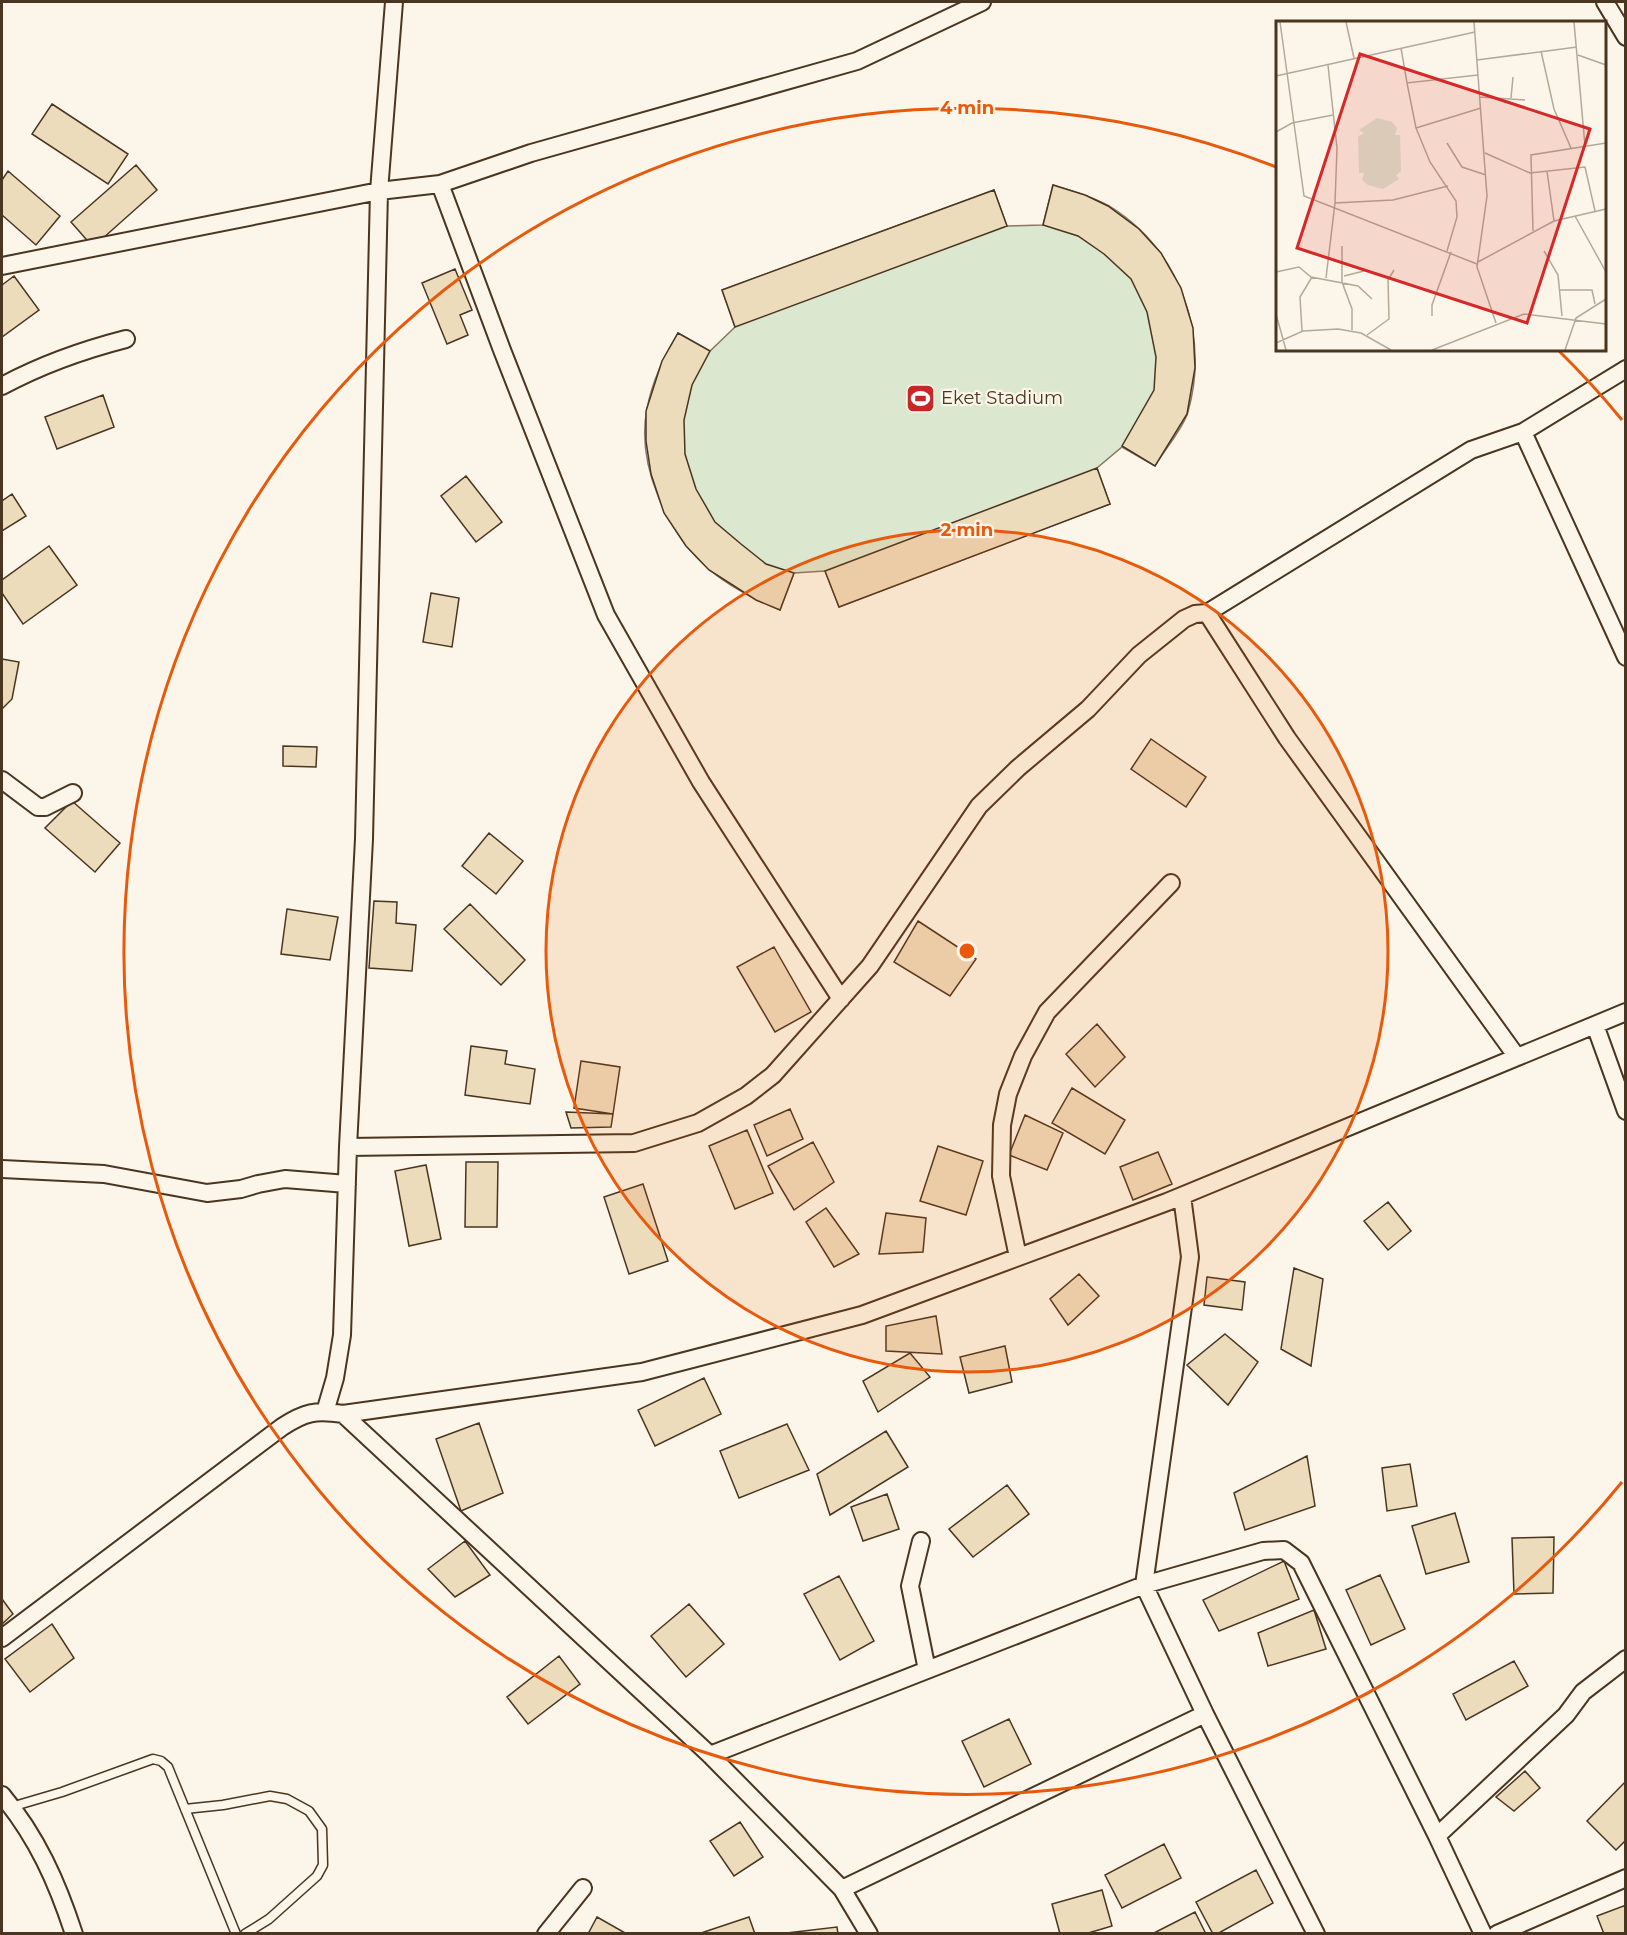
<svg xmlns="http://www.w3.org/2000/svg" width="1627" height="1935" font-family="Montserrat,sans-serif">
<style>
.green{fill:#dce7d0;stroke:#887966;stroke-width:1.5}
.building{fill:#ecdcbc;stroke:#4a3520;stroke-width:1.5}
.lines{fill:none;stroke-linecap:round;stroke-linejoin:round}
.lane-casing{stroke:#4a3520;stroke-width:11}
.street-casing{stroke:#4a3520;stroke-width:20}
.lane{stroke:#fbf6e9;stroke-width:8}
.street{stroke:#fbf6e9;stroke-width:16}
.ring{fill:none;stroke:#e8590c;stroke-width:3}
.labels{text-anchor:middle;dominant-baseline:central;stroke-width:4.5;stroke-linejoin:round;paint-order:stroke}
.poi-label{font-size:18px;fill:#4a3520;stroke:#fbf6e9;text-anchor:start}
.inset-road{fill:none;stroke:#b4a999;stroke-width:1.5}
.view{fill:#d62828;fill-opacity:0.15;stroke:#d62828;stroke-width:3}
.inset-edge{fill:none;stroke:#4a3520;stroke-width:3}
.centre{fill:#e8590c;stroke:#fbf6e9;stroke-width:3}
.ring-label{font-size:18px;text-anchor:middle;font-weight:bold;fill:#e8590c;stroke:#fbf6e9;stroke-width:4.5;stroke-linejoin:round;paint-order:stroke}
</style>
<rect width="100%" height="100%" fill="#fbf6e9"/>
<path class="green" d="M1053 185C1072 191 1092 196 1109 206 1179 249 1210 333 1188 412 1184 427 1163 452 1155 466L1122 447 1097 468 1110 504 839 607 825 571 794 573 780 610C755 599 729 587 709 569 667 533 636 464 647 409 652 381 664 357 678 333L710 351 735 327 722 290 994 190 1007 226 1043 225Z"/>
<path class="building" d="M52 104 128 154 108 184 32 134Z
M136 165 157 190 93 247 71 222Z
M8 171 60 216 36 245 2 215V180Z
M1053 185 1085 195 1108 206 1139 229 1161 253 1181 288 1193 328 1195 368 1187 414 1155 466 1122 446 1154 390 1156 357 1147 312 1131 279 1104 254 1078 236 1043 225Z
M994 190 1007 226 735 327 722 290Z
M455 269 472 310 460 315 468 335 447 344 422 283Z
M14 276 39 310 2 337V285Z
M678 333 710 351 692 385 684 420 685 454 696 489 715 522 741 544 766 564 794 573 780 610 756 600 709 570 686 546 664 513 651 474 646 441V411L662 361Z
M103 395 114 427 57 449 45 417Z
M1097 468 1110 504 839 607 825 571Z
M466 476 502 522 476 542 441 496Z
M12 494 26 516 2 531V501Z
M49 546 77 585 23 624 2 593V580Z
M431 593 459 598 452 647 423 642Z
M2 659 19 662 12 699 2 709Z
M1151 739 1206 777 1186 807 1131 769Z
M283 746 317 747 316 767 283 766Z
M72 801 120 843 95 872 45 828Z
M489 833 523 861 496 894 462 866Z
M374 901 397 902 396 923 416 925 412 971 369 968Z
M470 904 525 960 501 985 444 929Z
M287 909 338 917 330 960 281 954Z
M918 921 976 959 950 996 894 962Z
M774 947 811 1012 775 1032 737 967Z
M1097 1024 1125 1057 1095 1087 1066 1054Z
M471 1046 507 1051 505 1064 535 1069 530 1104 465 1095Z
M581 1061 620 1067 613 1114 574 1108Z
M1072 1088 1125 1120 1105 1154 1052 1123Z
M790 1109 803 1139 767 1156 754 1125Z
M566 1112 613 1114 611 1127 571 1128Z
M1025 1115 1063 1133 1047 1170 1009 1155Z
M747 1130 773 1193 735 1209 709 1146Z
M813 1142 834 1182 794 1210 768 1166Z
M938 1146 983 1161 966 1215 920 1201Z
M1158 1152 1172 1184 1133 1200 1120 1167Z
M466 1162H498L497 1227H465Z
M426 1165 441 1239 409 1246 395 1171Z
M643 1184 668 1261 629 1274 604 1197Z
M1388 1202 1411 1231 1388 1250 1364 1221Z
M826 1208 859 1254 834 1267 806 1222Z
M886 1213 926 1218 923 1252 879 1254Z
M1294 1268 1323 1279 1311 1366 1281 1349Z
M1079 1274 1099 1296 1068 1325 1050 1299Z
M1207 1277 1245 1282 1242 1310 1204 1305Z
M936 1316 942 1354 886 1351V1326Z
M1225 1334 1258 1362 1228 1405 1187 1365Z
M1005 1346 1012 1382 969 1393 960 1357Z
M910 1353 930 1377 878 1412 863 1381Z
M704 1378 721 1414 655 1446 638 1410Z
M479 1423 503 1493 461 1511 436 1439Z
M787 1424 809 1470 739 1498 720 1451Z
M886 1431 908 1467 830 1515 817 1474Z
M1307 1456 1315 1506 1245 1530 1234 1493Z
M1410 1464 1417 1506 1387 1511 1382 1468Z
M1007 1485 1029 1514 973 1557 949 1529Z
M887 1494 899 1529 863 1541 851 1507Z
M1455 1513 1469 1562 1426 1574 1412 1526Z
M1554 1537 1553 1593 1514 1594 1512 1538Z
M465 1541 490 1575 455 1597 428 1569Z
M1284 1561 1299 1599 1219 1631 1203 1600Z
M1380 1575 1405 1629 1371 1645 1346 1590Z
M839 1576 874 1641 840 1660 804 1594Z
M2 1599 13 1614 2 1624Z
M689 1604 724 1644 686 1677 651 1636Z
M1314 1610 1326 1649 1268 1666 1258 1633Z
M52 1624 74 1658 30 1692 5 1659Z
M559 1656 580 1684 528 1724 507 1697Z
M1514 1661 1528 1686 1466 1720 1453 1694Z
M1009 1719 1031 1764 984 1787 962 1741Z
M1525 1771 1540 1788 1514 1811 1496 1797Z
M1626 1781V1840L1616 1850 1587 1821Z
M740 1822 763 1857 734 1876 710 1841Z
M1164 1844 1181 1878 1122 1908 1105 1875Z
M1256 1870 1273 1903 1217 1934H1213L1196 1902Z
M1102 1890 1112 1926 1085 1934H1060L1052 1904Z
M1626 1905V1934H1604L1597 1916Z
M1195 1912 1206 1934H1152Z
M597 1917 627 1934H588Z
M749 1917 755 1934H698Z
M837 1927 838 1934H778Z"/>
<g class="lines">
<defs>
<path id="lane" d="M11 1807 62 1792 153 1759 161 1761 168 1767 236 1934
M185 1809 223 1805 270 1796 287 1799 309 1811 322 1829 323 1865 317 1876 269 1919 245 1934"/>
<path id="street" d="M1605 2 1626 37
M440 184 502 350 606 615 701 782 841 999
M2 266 379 191 440 184 531 153 857 61 982 2
M1626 369 1523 432 1626 657
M2 386C41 365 83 350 126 339
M1207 613 1471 450 1523 432
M2 780 38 807H45L73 793
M1595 1025 1626 1111
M348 1147 634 1143 698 1123 746 1096 773 1075 870 966 979 806 1018 768 1088 709 1139 655 1184 619 1195 614 1207 613 1287 738 1517 1057
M2 1169 104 1174 207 1193 241 1189 258 1184 285 1179 347 1184
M1182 1196 1190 1257 1144 1585 1205 1714 1316 1934
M1018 1257 1001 1176 1002 1125 1008 1094 1023 1056 1047 1012 1171 883
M325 1412 335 1378 342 1335 348 1147 364 839 379 191 394 2
M343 1414 710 1755 842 1889 869 1934
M921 1541 910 1586 927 1670
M2 1638 282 1427C305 1412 315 1410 343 1414L642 1372 862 1315 1167 1202 1626 1012
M710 1755 1144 1585 1263 1551 1284 1550 1301 1563 1437 1836 1483 1934
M2 1795C37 1837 57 1882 74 1934
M1437 1836 1566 1715 1583 1692 1626 1659
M842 1889 1205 1714
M546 1934 583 1888
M1497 1934 1626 1878"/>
</defs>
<use href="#lane" class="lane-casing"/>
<use href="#street" class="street-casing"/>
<use href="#lane" class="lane"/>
<use href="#street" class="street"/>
</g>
<circle cx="967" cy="951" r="421" fill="#e8590c" fill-opacity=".12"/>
<g class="ring">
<circle cx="967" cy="951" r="421"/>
<path d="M1622 1482A843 843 0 1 1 1276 167M1558 350A843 843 0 0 1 1622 420"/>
</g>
<defs>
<symbol id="stadium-square" viewBox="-11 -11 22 22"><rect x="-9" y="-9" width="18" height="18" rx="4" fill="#c62828" stroke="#fbf6e9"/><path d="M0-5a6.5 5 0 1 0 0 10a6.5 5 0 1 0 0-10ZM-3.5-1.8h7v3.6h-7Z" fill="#fff"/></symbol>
</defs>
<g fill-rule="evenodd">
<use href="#stadium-square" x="904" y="382" width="33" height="33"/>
</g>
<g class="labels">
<g class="poi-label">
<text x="941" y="398">Eket Stadium</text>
</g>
</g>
<g transform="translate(1276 21)">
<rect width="330" height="330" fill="#fbf6e9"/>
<path d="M101 97 116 101 121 107 119 114H124L125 150 120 154 123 158 107 168 92 164 86 159 88 152H83L82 116 88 112 83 109Z" fill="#dce7d0"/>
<path class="inset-road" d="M4 1 28 175 201 243M70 1 78 37M198 1 211 175 201 246 220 302M298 1 309 125M125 27 131 62 202 54M265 30 278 88 295 127M302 34 330 44M201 39 301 26M0 55 199 11M131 62 140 107M204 76 249 79M235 77 237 56M0 111 16 102 57 94M171 122 186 146 210 154M209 132 254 152 309 146 319 190M271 150 278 200M59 182 117 179 172 165M299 195 330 251M257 210 255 134 330 122M66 225V261L76 288V309M171 230 181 196 180 180 154 141 140 107 205 87M268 230 282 254 286 295M202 241 278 200 330 188M0 251 23 246 35 256 82 265 96 278M68 255 88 250M50 257 59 182 61 127 52 44M284 269H316L319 283M0 293 10 329M156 295V284L175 231M26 310 24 276 36 256M91 314 113 298 112 259 118 249M0 322 27 310 62 308 85 312 115 329M156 329 248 293 330 303M289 329 300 297 330 278"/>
<path class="view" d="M84 33 314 108 251 302 21 227Z"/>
<rect width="330" height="330" class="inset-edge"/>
</g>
<circle cx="967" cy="951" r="9" class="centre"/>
<g class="ring-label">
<text x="967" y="114">4 min</text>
<text x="967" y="536">2 min</text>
</g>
<rect width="1627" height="1935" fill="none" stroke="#4a3520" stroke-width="6"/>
</svg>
